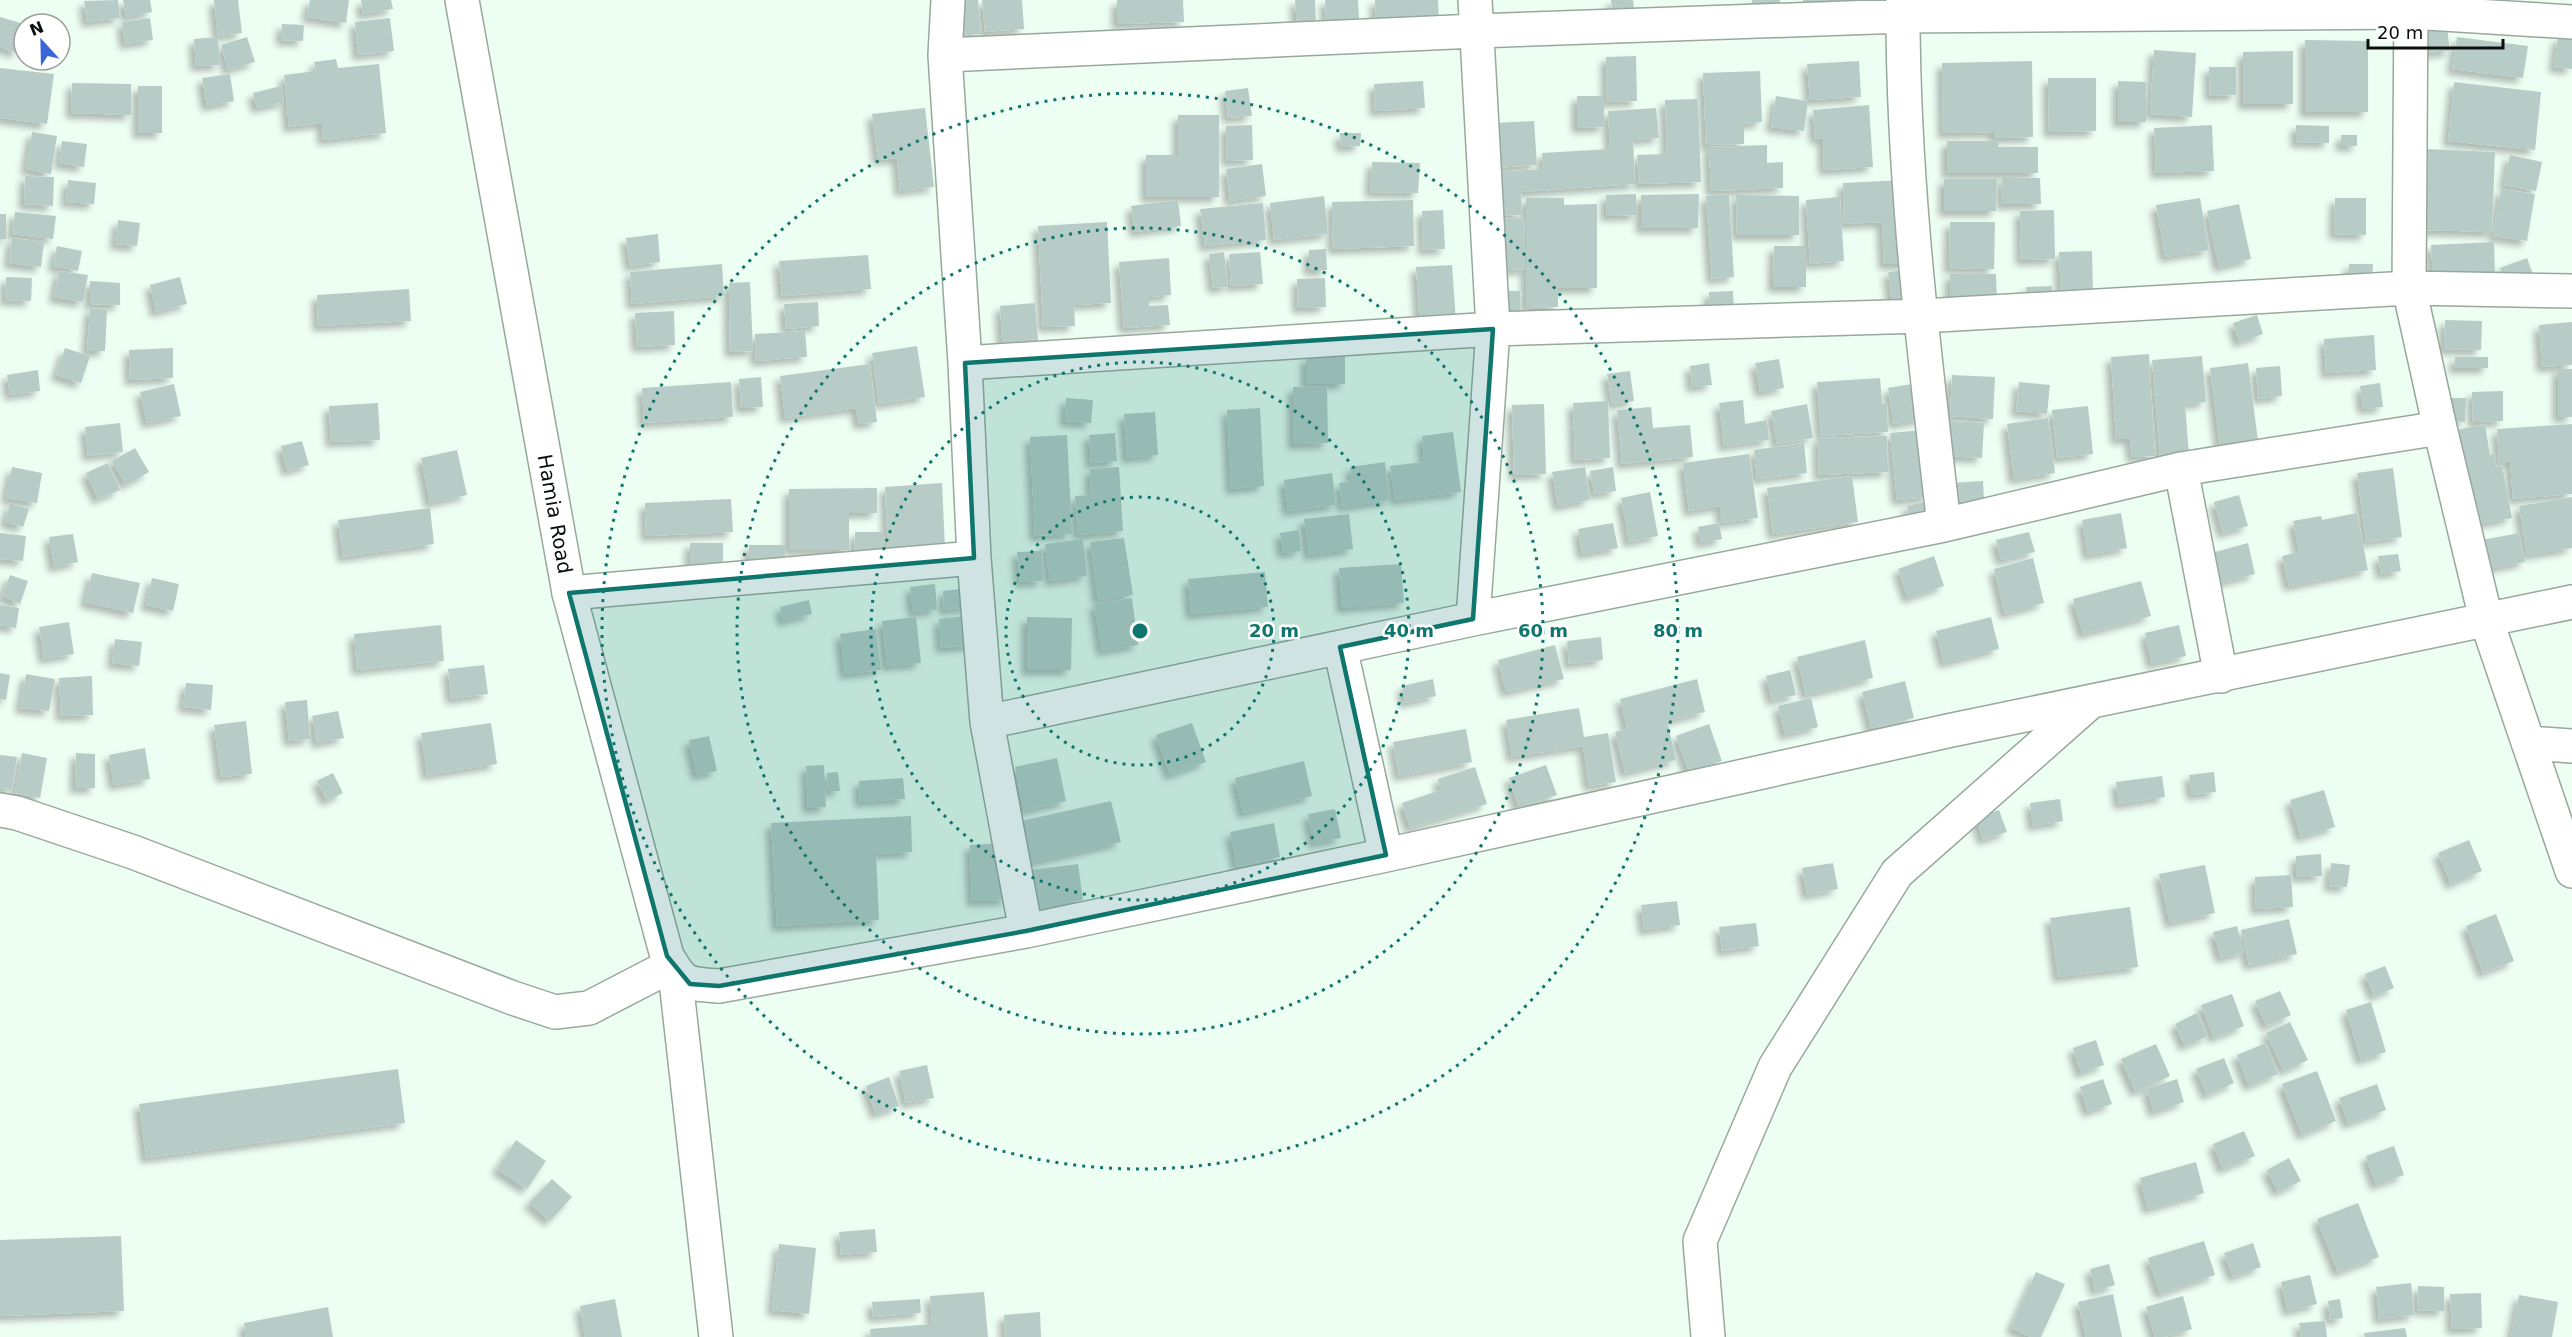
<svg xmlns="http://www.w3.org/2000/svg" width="2572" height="1337" font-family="'DejaVu Sans',sans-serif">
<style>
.building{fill:#b8ccc7;filter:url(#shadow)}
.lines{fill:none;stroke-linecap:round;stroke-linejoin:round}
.street-casing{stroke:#98a89d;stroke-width:36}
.secondary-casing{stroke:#98a89d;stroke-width:36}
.street{stroke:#fff;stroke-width:33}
.secondary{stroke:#fff;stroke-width:33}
.marked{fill:#0f766e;fill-opacity:0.2;stroke:#0f766e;stroke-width:4.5;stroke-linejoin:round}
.ring{fill:none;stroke:#0f766e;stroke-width:3;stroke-dasharray:3 6}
.labels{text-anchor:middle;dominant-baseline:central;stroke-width:5;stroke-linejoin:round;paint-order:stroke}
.street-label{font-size:20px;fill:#090f0b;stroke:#fff}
.centre{fill:#0f766e;stroke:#fff;stroke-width:3}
.ring-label{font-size:18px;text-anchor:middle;font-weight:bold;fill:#0f766e;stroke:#fff;stroke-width:5;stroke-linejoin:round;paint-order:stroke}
</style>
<defs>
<filter id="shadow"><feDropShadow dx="-5.5" dy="5.5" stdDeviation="3" flood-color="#0004"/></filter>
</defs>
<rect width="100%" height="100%" fill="#edfef3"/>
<path class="building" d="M118 0 120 18 87 22 84 1Z
M123 0H150L152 12 126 17Z
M214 0H238L242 33 218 36Z
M310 0H349L346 23 307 17Z
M361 0H391L393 9 363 14Z
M952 0H978L981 34 955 36Z
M982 0H1022L1024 29 985 32Z
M1117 0H1183L1184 22 1117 24Z
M1295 0H1315L1316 25 1297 26Z
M1325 0H1358L1359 19 1326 21Z
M1375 0H1438L1439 20 1376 23Z
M1611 0H1633L1635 17 1613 19Z
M1752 0H1780L1779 15H1752Z
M1803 0H1880V5L1803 8Z
M0 17 24 24 17 53 0 47Z
M150 18 153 40 125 44 122 22Z
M390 18 394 51 358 55 355 22Z
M282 24 304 25 303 41 281 40Z
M2447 28 2450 51 2426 53 2423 31Z
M218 37 220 65 196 66 194 39Z
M247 37 255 62 228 70 221 45Z
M2457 37 2528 46 2523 78 2452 69Z
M2558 37 2572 38V69L2554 67Z
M2305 40 2368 41V112H2305Z
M2154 50 2196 53 2192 117 2150 114Z
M2293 51V104H2243V52Z
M1636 56 1637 101 1607 102 1606 57Z
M336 59 338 68 379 64 386 133 323 140 322 123 289 127 284 75 316 71 314 62Z
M1859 61 1861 97 1810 100 1807 64Z
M2032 61 2033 137 1994 138V132L1943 133 1942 63Z
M2209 67H2236V95L2210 96Z
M0 68 54 74 47 124 0 118Z
M1760 71 1762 122 1744 124V144L1706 145 1703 73Z
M230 74 234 101 207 106 202 78Z
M2048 78H2096V131L2049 132Z
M1423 81 1425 108 1375 111 1374 84Z
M2118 81 2146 82V122H2118Z
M2454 82 2541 92 2535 150 2448 141Z
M72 83 131 84V115L71 113Z
M138 86H162V133H138Z
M281 86 284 102 257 108 253 93Z
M1248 88 1252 116 1228 118 1225 91Z
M1577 96H1604V127L1577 128Z
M1776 96 1808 101 1804 131 1771 127Z
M1698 99 1701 182 1639 184 1637 155 1667 154 1665 100Z
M1869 105 1873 167 1824 170 1823 138 1815 139 1813 110Z
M925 108 934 187 900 191 897 158 878 160 872 114Z
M1656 108 1659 138 1633 140 1635 184 1521 192 1522 215 1495 216 1493 172 1543 169 1542 153 1610 149 1608 111Z
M1178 115H1219V197H1146V155H1178Z
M1534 121 1537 165 1497 168 1494 123Z
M1252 125 1253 160 1227 161 1226 126Z
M2212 125 2214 171 2156 173 2154 128Z
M2296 125 2329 126V143L2296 142Z
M32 132 57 136 51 174 26 169Z
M1340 133H1361L1360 146 1341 147Z
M2341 135H2357V146H2341Z
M62 141 87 144 84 167 59 163Z
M1947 141H1999L1998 147H2038V173H1947Z
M1767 145V163L1783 162V188L1711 191 1709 147Z
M2426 149 2495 152 2492 232 2422 230Z
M2510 155 2542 162 2536 191 2504 185Z
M1372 162 1420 163 1418 193 1370 192Z
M1262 164 1266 196 1230 201 1226 169Z
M25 176 54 177 53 206 24 204Z
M2002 177 2040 178 2041 204H2001Z
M1944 179H1997L1996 211H1944Z
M68 180 96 183 94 204 66 202Z
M1905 180 1909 264H1884L1882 222 1844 224 1843 183Z
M2501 189 2535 194 2527 241 2493 236Z
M1636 194 1637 215 1606 216V195Z
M1699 194 1698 228H1641V195Z
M1729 194 1734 277 1712 279 1706 196Z
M1736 195 1799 196V235H1737Z
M1324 196 1328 234 1274 240 1270 203Z
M1840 197 1844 261 1810 264 1806 200Z
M1526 198H1564V205L1597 204V288H1558V307L1526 308Z
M2200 198 2209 250 2165 257 2156 205Z
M2335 198H2366V235L2334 234Z
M1178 200 1181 226 1135 232 1131 206Z
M1413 200 1414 246 1333 249 1332 202Z
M1263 203 1266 240 1205 246 1200 209Z
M2239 204 2251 259 2219 267 2207 211Z
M1443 210 1445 249 1423 250 1422 211Z
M2054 210 2055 259 2021 260 2020 211Z
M15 212 56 216 53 239 12 234Z
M0 214H6V239H0Z
M1524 218 1525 269 1499 270 1498 219Z
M118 220 140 223 137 246 115 244Z
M1107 222 1111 303 1074 305 1075 326 1043 327 1038 226Z
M1950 222H1995L1994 269 1949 268Z
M658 234 660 262 630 266 626 238Z
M12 238 44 242 41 267 9 263Z
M2494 242 2495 274 2433 277 2431 245Z
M57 246 82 251 78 271 53 266Z
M1774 246H1806V287H1773Z
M1326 249 1327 270H1309V250Z
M2092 251 2093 294 2061 295 2059 252Z
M1224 252 1228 287 1213 288 1209 254Z
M1260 252 1263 284 1231 286 1229 254Z
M868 255 871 289 782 296 779 261Z
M1169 258 1171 295 1149 297V306L1168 305 1170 325 1124 328 1119 262Z
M2527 258 2534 277 2506 287 2500 268Z
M722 264 724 296 632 304 630 272Z
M2349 264H2373L2372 285H2349Z
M1452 265 1456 321 1420 325 1416 267Z
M1910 269 1914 300 1892 303 1888 272Z
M59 271 88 275 83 302 54 297Z
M1950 274H1996L1997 303H1950Z
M6 277 32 278 31 301 5 300Z
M180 277 187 304 156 312 150 285Z
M1325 278 1326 307 1298 308 1297 279Z
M90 281 120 283V305L90 304Z
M750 282 753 351 730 352 729 283Z
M2052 286 2053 298 2027 299 2026 287Z
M409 289 411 321 318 326 317 295Z
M1499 291H1520L1521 319H1499Z
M1733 291 1734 311 1710 313 1709 292Z
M818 302 819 326 786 329 784 304Z
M1035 303 1039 351 1003 354 1000 306Z
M90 308 107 310 105 351H87Z
M674 311 675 345 637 347 635 313Z
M2257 315 2263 334 2239 342 2233 323Z
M2445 320 2482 321 2481 350 2444 349Z
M2572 322V365L2542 367 2539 325Z
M805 331 807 357 756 361 755 334Z
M2374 335 2376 370 2326 373 2324 339Z
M917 346 925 397 879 404 872 353Z
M65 348 90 356 81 383 56 375Z
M173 348V378L130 380 129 350Z
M2149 354 2155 456 2132 457 2130 439H2116L2111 357Z
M1345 356V384H1306V357Z
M2202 356 2206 402 2185 404 2189 455 2160 457 2152 360Z
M2455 357H2488V368H2454Z
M1779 359 1784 388 1760 392 1755 363Z
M1709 363 1712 385 1692 387 1690 366Z
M2248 363 2258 441 2220 446 2210 368Z
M870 364 877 422 859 424 856 408 785 418 780 376Z
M2280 366 2282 396 2258 399 2256 368Z
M2558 369H2572V417H2558Z
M38 370 40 391 10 395 7 375Z
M1630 371 1634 401 1612 404 1607 374Z
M1952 375 1995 377 1993 419 1950 416Z
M761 377 763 407 741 408 739 379Z
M1880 378 1882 404H1887L1888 432 1821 436 1817 382Z
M731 382 733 417 644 423 642 388Z
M2019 382 2050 385 2047 414 2016 411Z
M1918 383 1923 419 1894 424 1888 388Z
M2380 383 2383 407 2363 409 2360 386Z
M174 384 181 416 147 423 140 392Z
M1327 386 1328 443 1293 444V387Z
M2503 391V421L2473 422 2472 392Z
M1066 398 1093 400 1091 423 1065 421Z
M2449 398H2466L2465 422 2448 421Z
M1743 400 1745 424 1767 420 1769 440 1724 446 1719 403Z
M1608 401 1610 458 1575 460 1573 403Z
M378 403 380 440 331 442 329 406Z
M1544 404 1546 474 1514 475 1512 405Z
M1807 404 1813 438 1777 444 1771 411Z
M2088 406 2093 454 2057 458 2052 410Z
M1651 407 1653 428 1690 425 1693 457 1622 464 1617 410Z
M1260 408 1264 486 1231 489 1227 410Z
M1155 412 1158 455 1127 458 1124 414Z
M2048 418 2055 473 2014 479 2007 424Z
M1949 421 1984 423 1982 458 1946 456Z
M120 423 123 452 88 456 85 427Z
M2485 424 2490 455 2494 454 2496 467 2502 465 2512 518 2473 525 2456 430Z
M2572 424V494L2513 499 2510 461 2499 463 2497 429Z
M1923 430 1929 497 1897 500 1890 433Z
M1453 432 1461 492 1395 500 1390 466 1424 462 1422 436Z
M1115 433 1117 461 1091 463 1089 435Z
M1067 435 1072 534 1035 536 1030 437Z
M1887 436 1888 472 1819 475 1818 438Z
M302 441 309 465 287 471 281 446Z
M1804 443 1807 473 1757 479 1754 450Z
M135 448 149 472 126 485 112 461Z
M457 450 467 495 430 503 421 458Z
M1749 454 1758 518 1722 523 1720 506 1689 511 1683 463Z
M1385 462 1390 500 1342 507 1339 483 1352 481 1350 467Z
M108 463 120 490 98 499 86 473Z
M12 467 42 473 37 503 6 498Z
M1119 467 1123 531 1078 535 1075 496 1091 495 1090 469Z
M1585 467 1590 500 1558 506 1552 472Z
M1613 467 1616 491 1594 494 1590 471Z
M2393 468 2402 537 2366 542 2357 473Z
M1332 473 1336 505 1288 511 1284 480Z
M1852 476 1858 522 1773 534 1767 488Z
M1983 481 1984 500 1953 502 1951 483Z
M942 483 945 549 888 553 885 487Z
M877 488V513H849V550H789V489Z
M1650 492 1658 536 1629 542 1621 498Z
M2239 495 2248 526 2223 533 2214 502Z
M2572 497V548L2527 555 2519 506Z
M731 499 733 532 646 536 645 503Z
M1932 500 1936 517 1911 523 1907 506Z
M10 503 29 509 23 527 5 522Z
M430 508 434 544 343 557 338 520Z
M2121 513 2127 548 2088 555 2082 520Z
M2357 513 2368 570 2289 586 2282 556 2299 552 2293 521 2321 516 2322 520Z
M1349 514 1353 549 1309 555 1304 519Z
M1613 523 1618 548 1582 554 1578 529Z
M1719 523 1722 539 1701 543 1698 527Z
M1299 530 1301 551 1283 553 1280 533Z
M855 532H883V556L854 557Z
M2029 532 2035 552 2001 560 1996 540Z
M0 533 26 536 23 561 0 559Z
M2519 533 2525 562 2483 570 2477 541Z
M73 534 78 562 54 567 49 537Z
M1124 538 1133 595 1098 600 1090 542Z
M1083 539 1087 576 1050 581 1045 544Z
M690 543H723V566H690Z
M2248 543 2255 574 2216 584 2208 554Z
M749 545H785V564H749Z
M1042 551 1043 581 1020 582 1017 552Z
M2398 554 2401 571 2381 574 2378 556Z
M1934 556 1944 586 1908 598 1898 569Z
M2033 558 2044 603 2005 614 1994 569Z
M1401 564 1404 603 1342 608 1339 568Z
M1265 572 1268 607 1191 614 1188 579Z
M92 573 140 583 133 613 85 602Z
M10 575 28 581 20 604 2 596Z
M152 578 179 584 173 611 146 605Z
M2141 581 2151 616 2083 634 2073 599Z
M935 584 937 610 913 612 910 587Z
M970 588 972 607 944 610 943 591Z
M1132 598 1138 645 1102 651 1094 604Z
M809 600 812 614 783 621 780 607Z
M0 605 19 608 16 628 0 625Z
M972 615 975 645 941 648 939 619Z
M916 617 921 663 887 666 882 621Z
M1027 617 1072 618 1071 670H1027Z
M1991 617 1999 649 1944 663 1936 631Z
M69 622 74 654 44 659 39 627Z
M441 625 444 661 357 670 354 634Z
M2179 625 2186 656 2152 664 2145 633Z
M876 629 881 670 845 674 840 634Z
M1601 637 1603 660 1569 664 1567 641Z
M115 639 142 642 139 666 112 663Z
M1865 640 1873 678 1806 695 1797 657Z
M1555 645 1564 679 1506 692 1498 660Z
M484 665 488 694 451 699 448 669Z
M1790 670 1796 695 1772 700 1766 676Z
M0 673 10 675 6 700 0 699Z
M26 674 55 679 49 711 20 708Z
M92 676 93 715 61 716 59 678Z
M1433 679 1436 696 1405 703 1402 686Z
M1697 679 1705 712 1667 721 1676 760 1625 773 1615 732 1627 729 1620 699Z
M1905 681 1914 718 1871 728 1862 692Z
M186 683 213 685 211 710 183 707Z
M1811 698 1818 727 1785 735 1778 706Z
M307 700 310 739 289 741 285 702Z
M1579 708 1584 737 1608 733 1616 782 1589 786 1583 746 1512 757 1506 720Z
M338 711 344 738 317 743 312 716Z
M246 721 252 774 221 777 214 725Z
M491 723 497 764 427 775 421 733Z
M1192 723 1206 762 1170 775 1156 735Z
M1709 724 1722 761 1689 772 1676 736Z
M1466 729 1472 762 1399 776 1393 742Z
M709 736 717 771 697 775 689 740Z
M145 748 150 779 114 785 109 755Z
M22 753 47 758 40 798 15 793Z
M76 753 95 754V788H75Z
M0 755 17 757 12 789 0 788Z
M1057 758 1066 801 1024 811 1015 767Z
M1304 761 1312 796 1243 813 1235 778Z
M824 765 826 807 808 808 806 766Z
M1546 765 1557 795 1519 808 1509 778Z
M1475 767 1487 804 1410 828 1402 803 1441 790 1438 779Z
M838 772 840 791H828L827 773Z
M2214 772 2216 792 2192 795 2189 775Z
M333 773 343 793 327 801 317 781Z
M2162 776 2165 797 2119 804 2116 782Z
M903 778 905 799 860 802 859 781Z
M2324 790 2335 827 2301 837 2290 800Z
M2060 799 2063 821 2033 826 2030 803Z
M1111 801 1121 842 1021 865 1012 823Z
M1335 809 1341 838 1314 843 1308 814Z
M1999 810 2007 832 1983 840 1976 817Z
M911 816 912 852 876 854 879 920 777 926 771 823Z
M1274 823 1280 857 1237 867 1230 832Z
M2469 840 2482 871 2451 884 2438 853Z
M1004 843 1007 900 972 901 970 845Z
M2321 854 2322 876 2296 877V856Z
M1833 863 1838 889 1807 895 1802 868Z
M2331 863 2350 865 2347 887 2329 886Z
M1078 864 1083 900 1029 909 1023 871Z
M2205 865 2215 913 2170 923 2159 874Z
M2291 875 2293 907 2256 909 2255 877Z
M1677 901 1680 925 1644 930 1641 905Z
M2130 907 2138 967 2058 977 2050 918Z
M2496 914 2514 961 2483 973 2466 926Z
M2289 919 2297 954 2249 965 2241 930Z
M1756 923 1759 946 1722 951 1719 927Z
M2237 926 2244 952 2221 958 2213 932Z
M2385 966 2394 988 2374 996 2365 974Z
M2280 991 2291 1015 2267 1026 2255 1001Z
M2232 994 2244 1026 2214 1038 2201 1005Z
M2371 1002 2386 1052 2361 1060 2346 1010Z
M2197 1013 2208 1036 2185 1046 2175 1024Z
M2290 1022 2308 1060 2284 1071 2266 1033Z
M2096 1040 2104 1065 2081 1073 2073 1048Z
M2266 1043 2278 1074 2249 1086 2237 1055Z
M2156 1044 2170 1076 2136 1092 2121 1059Z
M2224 1058 2234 1083 2207 1095 2196 1069Z
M927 1065 934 1098 906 1103 899 1071Z
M398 1069 405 1123 146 1158 139 1104Z
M2317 1071 2336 1121 2302 1135 2282 1084Z
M889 1077 899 1106 876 1114 866 1086Z
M2103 1079 2112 1104 2088 1112 2080 1087Z
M2177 1079 2184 1102 2154 1112 2147 1089Z
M2377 1084 2386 1110 2348 1124 2339 1098Z
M2244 1131 2255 1156 2223 1169 2213 1144Z
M516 1140 546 1161 527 1189 497 1169Z
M2394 1146 2404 1175 2376 1185 2366 1156Z
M2289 1158 2301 1181 2278 1192 2267 1170Z
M2196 1162 2204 1193 2148 1209 2140 1178Z
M552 1179 572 1197 550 1221 529 1203Z
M2358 1203 2379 1257 2338 1272 2317 1219Z
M875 1229 877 1252 841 1255 839 1232Z
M121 1236 124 1311 0 1316V1240Z
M2204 1241 2215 1275 2160 1294 2148 1258Z
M2253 1243 2261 1267 2233 1277 2224 1253Z
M779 1244 816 1248 809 1314 772 1310Z
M2109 1264 2115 1285 2095 1291 2090 1269Z
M2036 1272 2065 1284 2041 1337H2031L2011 1328Z
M2310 1275 2317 1304 2288 1311 2281 1282Z
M2411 1283 2414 1315 2379 1319 2376 1287Z
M2418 1286 2444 1287V1311L2417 1310Z
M984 1292 988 1337H871L870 1329 932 1324 930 1296Z
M2481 1293 2482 1328 2452 1329 2450 1294Z
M2113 1294 2122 1337H2086L2078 1302Z
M2519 1295 2558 1302 2552 1337H2511Z
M2183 1296 2192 1329 2164 1337H2155L2146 1307Z
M615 1299 622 1337H585L580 1306Z
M920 1299 921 1313 873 1317 872 1302Z
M2340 1299 2343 1318 2330 1320 2328 1301Z
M328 1307 333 1337H246L244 1323Z
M1040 1312 1041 1337H1005L1004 1315Z
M2325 1321 2327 1337H2301L2299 1323Z
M2405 1328 2407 1337H2365L2364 1333Z"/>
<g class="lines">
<defs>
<path id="street" d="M948 0 945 55 965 363 974 558 987 722 1026 931
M1903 0C1902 175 1924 351 1944 525
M2411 0 2409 288 2440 428 2486 619 2572 871
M945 55 1476 31 1903 16 2411 12 2572 22
M965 363 1493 329 1922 316 2409 288 2572 291
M2181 469 2221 676
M569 593 974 558
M1473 619 1493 329 1475 0
M1340 647 1386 855
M987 722 1473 619 1944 525 2181 469 2440 428
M2529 743 2572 746
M0 810 17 813 133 852 513 998 555 1012 589 1008 672 965
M675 972 716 1337
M719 986 1026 931 1386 855 1952 730 2572 602
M1708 1337 1700 1241 1775 1067 1897 873 2088 704"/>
<path id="secondary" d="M462 0 569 593 667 956C684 985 687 984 719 986"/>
</defs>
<use href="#street" class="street-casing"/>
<use href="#secondary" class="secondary-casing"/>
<use href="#street" class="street"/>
<use href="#secondary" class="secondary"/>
</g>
<path class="marked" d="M1493 329 1473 619 1340 647 1386 855 1026 931 719 986 690 984 667 956 569 593 974 558 965 363Z"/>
<g class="ring">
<circle cx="1140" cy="631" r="134"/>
<circle cx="1140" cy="631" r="269"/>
<circle cx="1140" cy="631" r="403"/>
<circle cx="1140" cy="631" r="538"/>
</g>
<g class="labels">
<g class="street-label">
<text transform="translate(555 514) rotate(80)">Hamia Road</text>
</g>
</g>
<circle cx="1140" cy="631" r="9" class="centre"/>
<g class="ring-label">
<text x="1274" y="637">20 m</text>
<text x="1409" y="637">40 m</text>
<text x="1543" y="637">60 m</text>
<text x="1678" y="637">80 m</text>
</g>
<g transform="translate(42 42) rotate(338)"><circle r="28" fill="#ffffff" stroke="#9d9f9d" stroke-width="1.5"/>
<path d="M0-4.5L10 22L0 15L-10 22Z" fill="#3a67d8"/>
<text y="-9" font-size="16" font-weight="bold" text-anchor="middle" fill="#090f0b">N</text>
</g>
<path d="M2368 39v9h135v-9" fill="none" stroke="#090f0b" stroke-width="3"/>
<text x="2377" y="39" font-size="18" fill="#090f0b" stroke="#ffffff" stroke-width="4.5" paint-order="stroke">20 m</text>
</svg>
